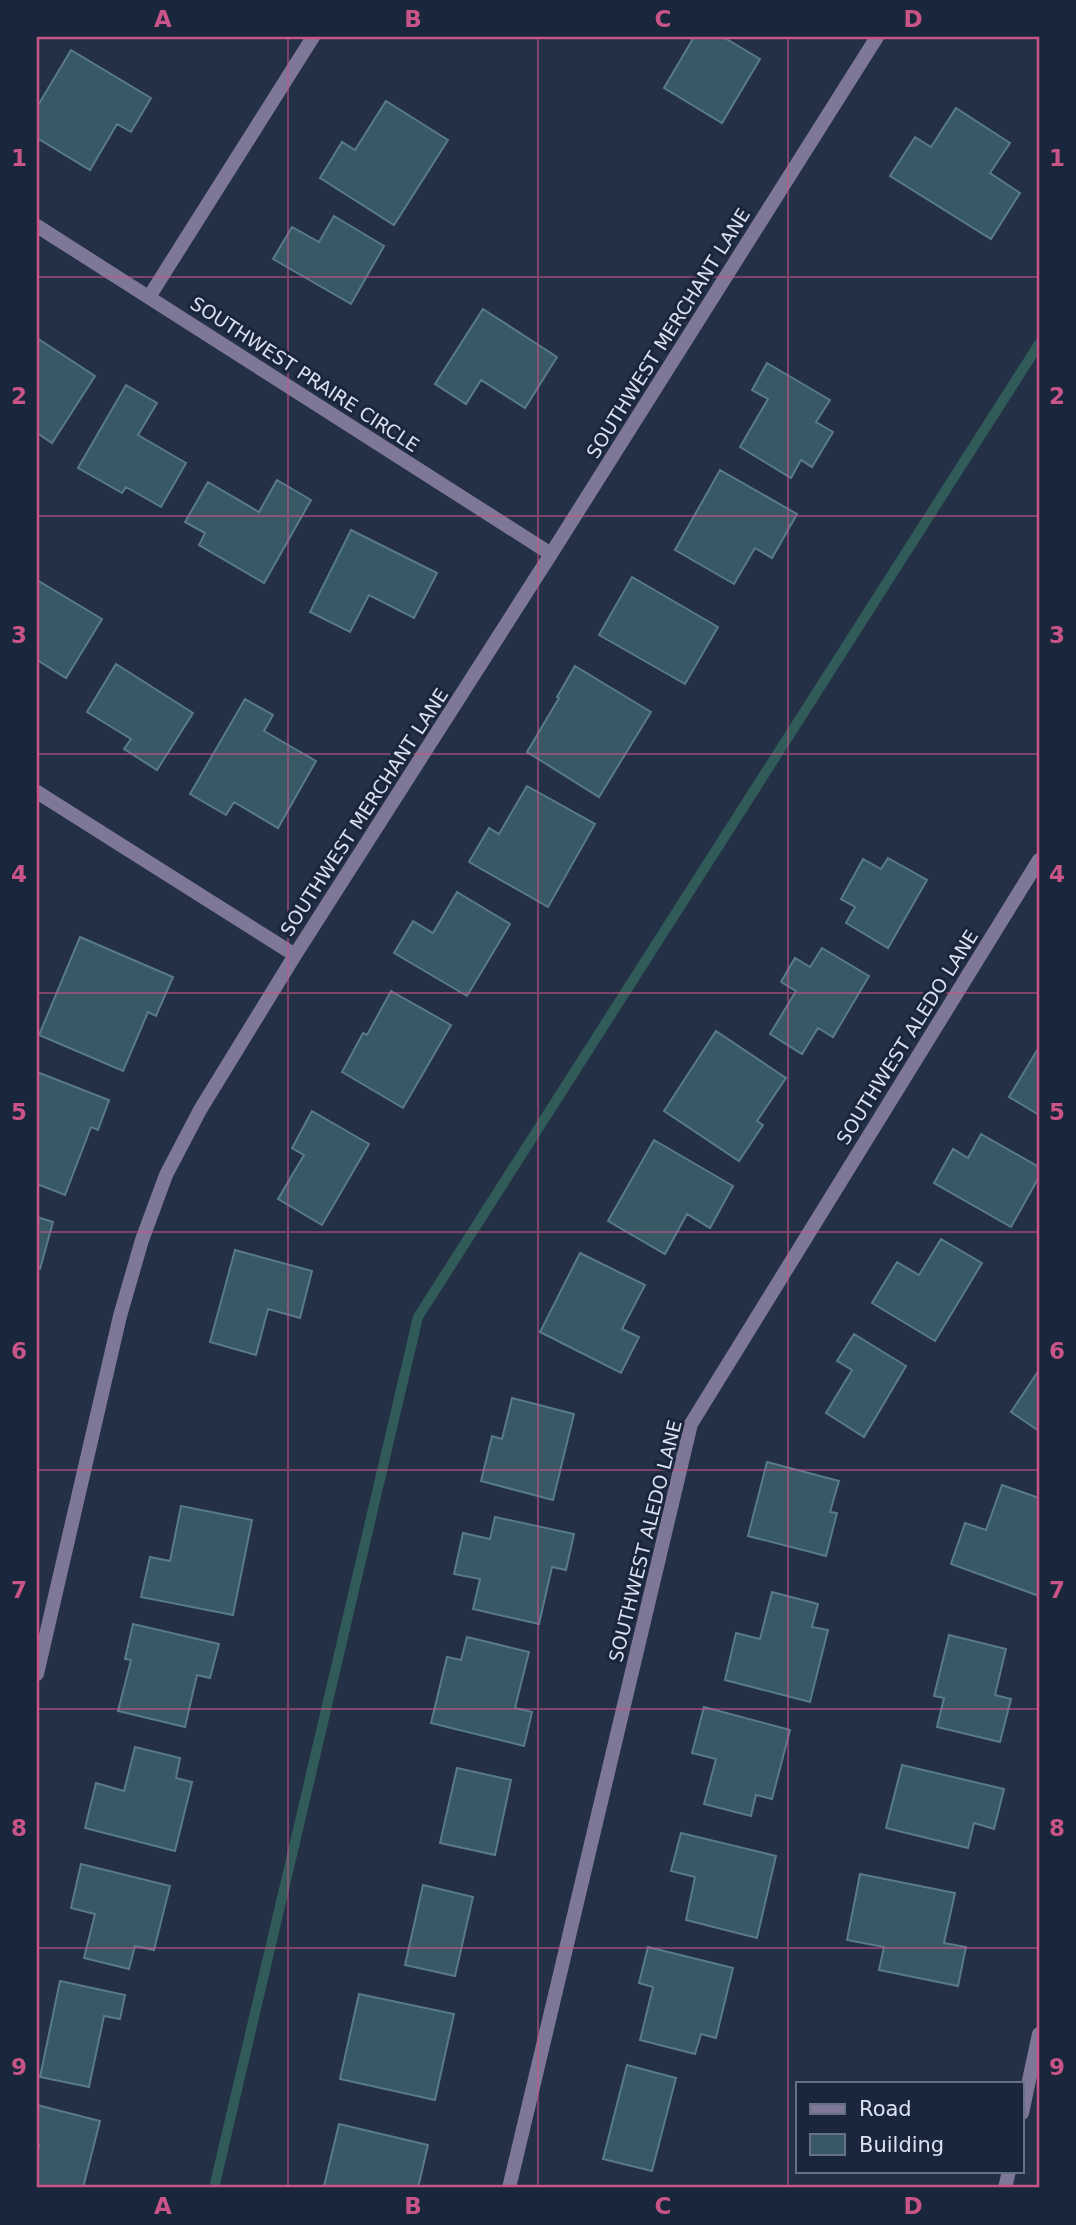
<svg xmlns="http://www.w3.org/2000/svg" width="1076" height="2225" font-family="'DejaVu Sans',sans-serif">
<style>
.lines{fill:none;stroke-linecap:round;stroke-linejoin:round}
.stream{stroke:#315b59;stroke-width:10}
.building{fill:#385866;stroke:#597a89;stroke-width:2}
.street{stroke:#7f7797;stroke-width:14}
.grid{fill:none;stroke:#c95588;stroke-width:2;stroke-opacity:0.55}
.labels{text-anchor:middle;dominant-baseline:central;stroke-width:6;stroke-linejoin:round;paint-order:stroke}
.street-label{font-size:19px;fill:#d9e2f1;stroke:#1a263b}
.neatline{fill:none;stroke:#c95588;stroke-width:2.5}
.grid-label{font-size:23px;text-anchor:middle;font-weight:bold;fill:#c95588}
</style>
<rect width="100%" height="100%" fill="#233046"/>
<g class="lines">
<path class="stream" d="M214 2188 418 1317 1039 344"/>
</g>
<path class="building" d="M694 37H723L760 59 722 123 664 88Z
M71 50 151 98 131 132 117 124 90 170 37 138V107Z
M386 101 448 140 394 225 320 178 342 142 355 150Z
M956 108 1010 143 990 173 1020 193 991 239 890 176 915 137 931 147Z
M334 216 384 246 351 304 273 259 292 227 319 242Z
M483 309 557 357 525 408 481 380 466 404 435 384Z
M37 338 95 376 52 443 37 433Z
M767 363 830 400 816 422 833 432 812 467 801 460 791 478 740 447 768 399 752 390Z
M126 385 157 403 138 435 186 463 161 507 126 487 122 493 78 468Z
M720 470 797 514 772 558 755 548 734 584 675 550Z
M277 480 311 500 264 583 199 545 205 533 185 522 208 482 259 512Z
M351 530 437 573 414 618 369 595 350 632 310 612Z
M632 577 718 627 685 684 599 635Z
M37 580 102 619 66 678 37 660Z
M116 664 193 713 157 770 124 749 131 739 87 712Z
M575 666 651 712 599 797 527 752 559 698 557 697Z
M245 699 273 715 264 731 316 761 278 828 234 802 226 815 190 794Z
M527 786 595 824 548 907 469 862 489 828 499 834Z
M888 858 927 880 888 948 846 923 855 907 841 899 863 859 881 869Z
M457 892 510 924 467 996 394 953 413 921 433 933Z
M80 937 173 977 156 1016 148 1012 123 1071 39 1035Z
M822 948 869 976 833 1037 818 1028 802 1054 770 1034 796 991 781 982 795 958 810 967Z
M391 991 451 1025 403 1108 342 1072 363 1033 367 1035Z
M716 1031 786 1078 757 1121 763 1125 739 1161 664 1111Z
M1039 1047V1115L1009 1097Z
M37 1072 109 1100 98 1130 91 1127 65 1195 37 1184Z
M312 1111 369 1144 322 1225 278 1199 304 1155 292 1148Z
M981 1134 1039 1167V1177L1011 1227 934 1183 953 1149 968 1158Z
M654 1140 733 1186 710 1228 687 1214 665 1254 608 1221Z
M37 1217 53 1222 40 1269 37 1268Z
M941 1239 982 1263 935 1341 872 1303 897 1262 919 1275Z
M235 1250 312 1271 300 1318 268 1309 256 1355 210 1342Z
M580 1253 645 1285 622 1329 639 1337 621 1373 540 1332Z
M854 1334 906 1366 864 1437 826 1413 852 1370 837 1361Z
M1039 1370V1431L1011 1412Z
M512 1398 574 1414 553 1500 481 1481 492 1436 502 1439Z
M767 1462 839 1481 830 1512 837 1513 826 1556 748 1536Z
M1002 1485 1039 1498V1596L951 1564 965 1523 986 1530Z
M181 1506 252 1520 233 1615 141 1597 150 1557 170 1561Z
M495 1517 574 1534 566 1570 552 1567 539 1624 473 1609 480 1579 454 1574 463 1533 490 1539Z
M772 1592 818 1604 812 1627 828 1630 810 1702 725 1680 736 1633 760 1639Z
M133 1624 219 1644 210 1678 197 1675 185 1727 118 1711 131 1660 125 1659Z
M949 1635 1006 1649 995 1695 1011 1699 1000 1742 937 1727 944 1698 934 1696Z
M467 1637 529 1652 515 1708 532 1712 524 1746 431 1723 447 1657 461 1660Z
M704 1707 790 1730 772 1799 756 1795 751 1816 704 1804 716 1759 692 1753Z
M135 1747 180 1758 176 1778 192 1782 175 1851 85 1828 96 1783 124 1791Z
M902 1765 1004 1789 994 1829 974 1823 968 1848 886 1828Z
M457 1768 511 1780 495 1855 440 1843Z
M681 1833 776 1856 757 1938 686 1920 695 1877 671 1871Z
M81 1864 170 1886 154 1950 135 1946 129 1969 84 1958 95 1914 71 1908Z
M860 1874 955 1893 944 1943 966 1947 958 1986 879 1970 884 1947 847 1940Z
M423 1885 473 1897 455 1976 405 1965Z
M648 1947 733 1968 716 2038 701 2034 695 2054 640 2040 653 1987 639 1983Z
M60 1981 125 1995 120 2019 104 2016 89 2087 40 2077Z
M359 1994 454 2014 435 2100 340 2079Z
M627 2065 676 2078 652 2171 603 2159Z
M37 2105 100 2121 83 2188H37V2155L39 2145 37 2144Z
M339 2124 428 2145 418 2188 324 2186Z"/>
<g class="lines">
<path class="street" d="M37 226 551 554
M149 297 313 37
M37 792 295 955
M37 1674 120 1316 142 1240 166 1175 200 1110 295 955 551 554 877 37
M1022 2113 1039 2034
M509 2188 691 1424 1039 860
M1005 2188 1009 2171"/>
</g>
<path class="grid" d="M288 37V2188M538 37V2188M788 37V2188M37 277H1039M37 516H1039M37 754H1039M37 993H1039M37 1232H1039M37 1470H1039M37 1709H1039M37 1948H1039"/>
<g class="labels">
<g class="street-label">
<text transform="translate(668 333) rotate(-58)">SOUTHWEST MERCHANT LANE</text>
<text transform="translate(305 374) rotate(33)">SOUTHWEST PRAIRE CIRCLE</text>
<text transform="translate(364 812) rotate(-57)">SOUTHWEST MERCHANT LANE</text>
<text transform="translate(907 1037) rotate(-58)">SOUTHWEST ALEDO LANE</text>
<text transform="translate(645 1541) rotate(-76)">SOUTHWEST ALEDO LANE</text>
</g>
</g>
<rect width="1076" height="2225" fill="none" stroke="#1a263b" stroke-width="77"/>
<rect x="796" y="2082" width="228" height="91" fill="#1a263b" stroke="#667184" stroke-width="2"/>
<rect x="810" y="2104" width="35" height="10" fill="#7f7797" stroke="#667184" stroke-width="2"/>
<text x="859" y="2116" font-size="21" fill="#d9e2f1">Road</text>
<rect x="810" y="2134" width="35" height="21" fill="#385866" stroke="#667184" stroke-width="2"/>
<text x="859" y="2152" font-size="21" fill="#d9e2f1">Building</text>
<rect x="38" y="38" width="1000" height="2148" class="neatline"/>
<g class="grid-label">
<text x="163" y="27">A</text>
<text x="413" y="27">B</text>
<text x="663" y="27">C</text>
<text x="913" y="27">D</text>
<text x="19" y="166">1</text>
<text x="1057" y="166">1</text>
<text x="19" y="404">2</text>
<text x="1057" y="404">2</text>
<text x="19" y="643">3</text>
<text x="1057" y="643">3</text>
<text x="19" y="882">4</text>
<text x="1057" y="882">4</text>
<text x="19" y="1120">5</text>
<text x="1057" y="1120">5</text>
<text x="19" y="1359">6</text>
<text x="1057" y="1359">6</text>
<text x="19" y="1598">7</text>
<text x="1057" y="1598">7</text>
<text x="19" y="1836">8</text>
<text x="1057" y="1836">8</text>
<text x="19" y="2075">9</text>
<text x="1057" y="2075">9</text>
<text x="163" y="2214">A</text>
<text x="413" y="2214">B</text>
<text x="663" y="2214">C</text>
<text x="913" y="2214">D</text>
</g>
</svg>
